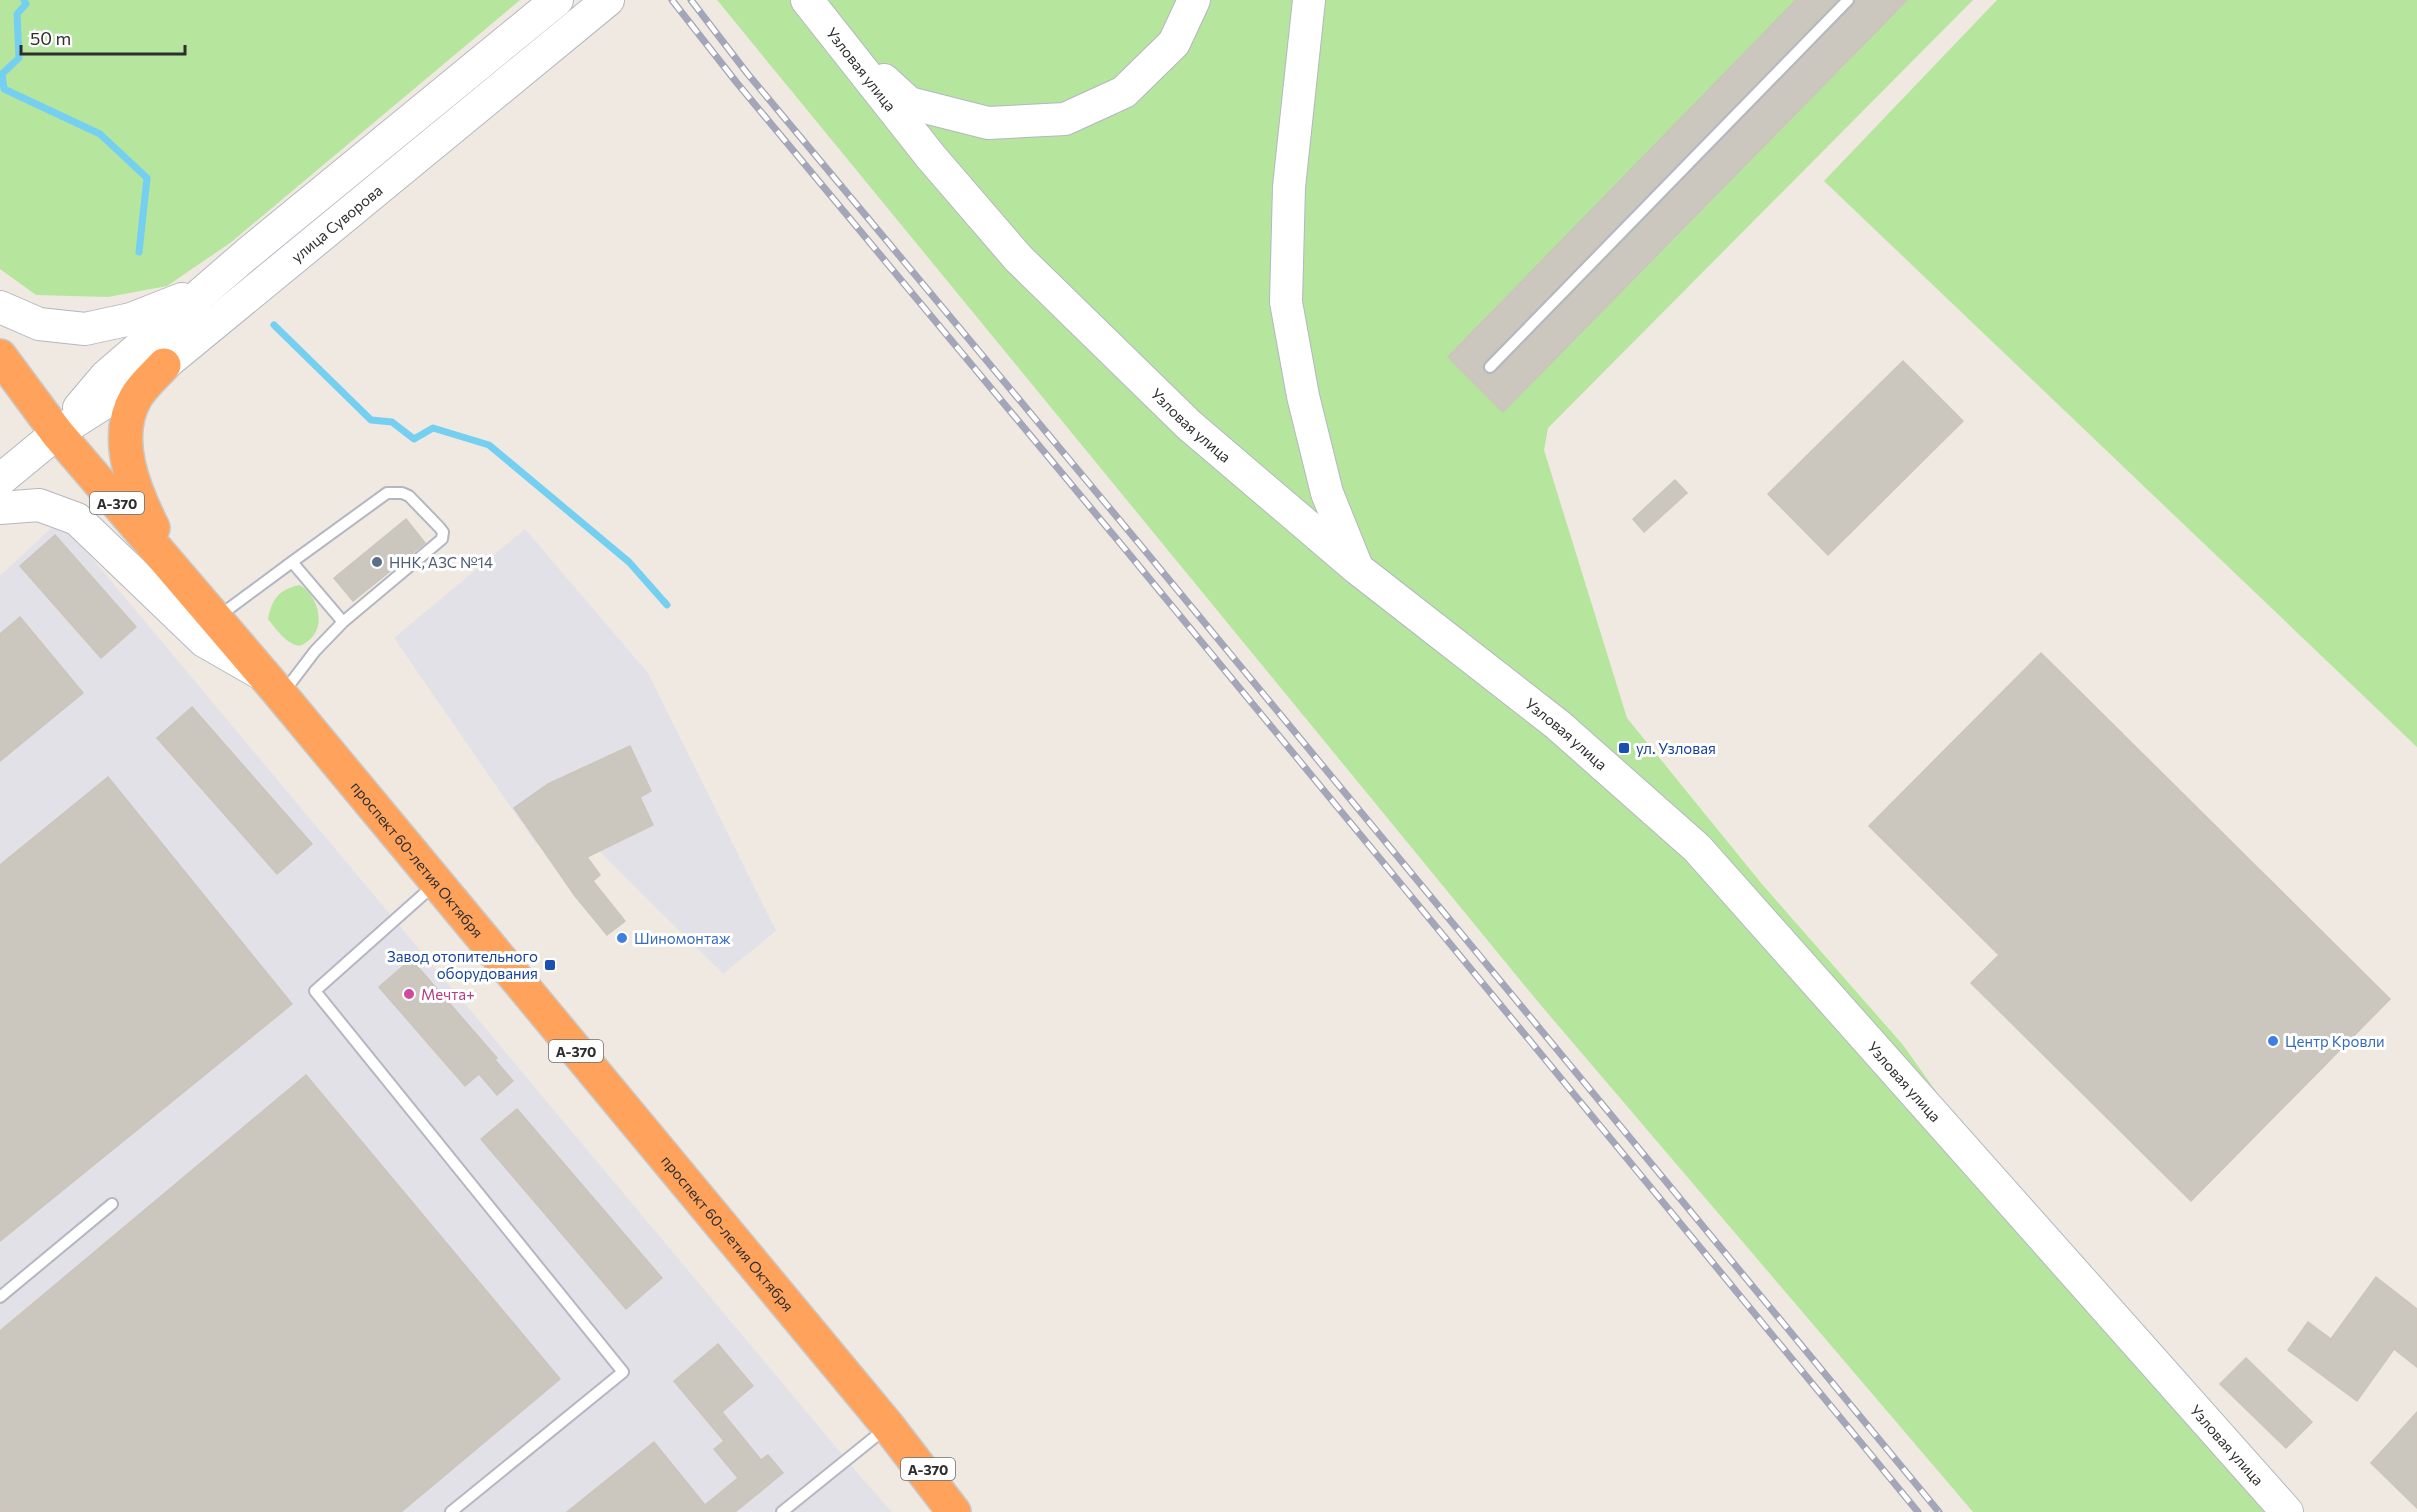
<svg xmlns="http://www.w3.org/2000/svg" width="2417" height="1512" font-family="Commissioner,sans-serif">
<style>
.industrial{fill:#e3e1e8}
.green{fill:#b6e59e}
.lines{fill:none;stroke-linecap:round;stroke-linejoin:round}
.stream{stroke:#75cff0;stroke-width:7}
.building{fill:#cbc7bf;stroke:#cbc5ba;stroke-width:1.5}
.lane-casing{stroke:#b4b7c1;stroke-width:14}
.secondary-casing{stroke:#b4b7c1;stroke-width:34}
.highway-casing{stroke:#c9c9c9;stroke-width:36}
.lane{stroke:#fff;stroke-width:10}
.secondary{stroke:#fff;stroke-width:32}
.highway{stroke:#ffa35c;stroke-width:33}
.rail-casing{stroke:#a3a6b8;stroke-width:7}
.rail{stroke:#fff;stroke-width:4.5;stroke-dasharray:14;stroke-linecap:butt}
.service-dot{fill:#5c6f8a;stroke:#fff;stroke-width:2}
.transit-dot{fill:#1a4fb4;stroke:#fff;stroke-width:2}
.shop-dot{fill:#3f7fe0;stroke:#fff;stroke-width:2}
.hotel-dot{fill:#d1479c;stroke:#fff;stroke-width:2}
.labels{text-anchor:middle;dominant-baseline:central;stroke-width:6;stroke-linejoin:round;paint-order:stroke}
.shield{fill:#fff;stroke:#6d6d6d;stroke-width:1.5}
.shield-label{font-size:14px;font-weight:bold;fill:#2e2e2e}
.street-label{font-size:15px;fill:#2e2e2e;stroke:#fff}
.service-label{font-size:15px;fill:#4e5e75;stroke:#fff;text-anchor:start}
.transit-label{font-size:15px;fill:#164399;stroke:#fff;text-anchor:start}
.shop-label{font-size:15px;fill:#366cbe;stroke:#fff;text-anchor:start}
.hotel-label{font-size:15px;fill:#b23c85;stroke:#fff;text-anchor:start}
</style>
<rect width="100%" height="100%" fill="#efe9e1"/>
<path class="industrial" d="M60 520 866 1483 892 1512H0V576Z
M525 529 648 673 776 931 723 974 569 821 537 845 394 638Z"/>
<path class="green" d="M0 0H520L230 243 167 286 108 297 36 295 0 269Z
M717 0H1973L1548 428 1544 450 1627 718 1761 883 1903 1045 2111 1337 2269 1512H1973L1539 1003Z
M1997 0H2417V747L1824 181Z
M300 585C322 599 328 636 299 646 285 643 277 630 268 619 272 599 279 589 300 585Z"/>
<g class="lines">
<path class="stream" d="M24 0 26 4 17 14 19 58 2 74 4 89 100 134 147 178 139 252
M274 325 371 420 392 422 414 439 433 428 489 445 629 562 667 605"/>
</g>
<path class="building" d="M1796 0H1838L1485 362 1483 368 1485 373 1491 374 1495 372 1853 5 1855 0H1907L1503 412 1448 357Z
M1903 361 1963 421 1828 555 1768 494Z
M1675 480 1687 493 1644 532 1633 519Z
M406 519 425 543 353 601 334 578Z
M55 535 136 627 101 658 20 566Z
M20 617 83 693 0 761V634Z
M2041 653 2390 999 2191 1201 1971 983 1999 955 1869 826Z
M192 707 312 844 277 874 157 738Z
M630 746 651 791 640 797 653 825 587 857 600 875 593 881 625 921 607 935 575 896 514 808 548 784Z
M108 777 292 1004 0 1241V865Z
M411 959 497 1058 495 1060 513 1081 497 1095 479 1074 465 1086 379 987Z
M306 1075 560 1379 401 1512H0V1331Z
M517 1109 662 1278 626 1309 481 1139Z
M2376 1277 2417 1309V1367L2394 1349 2357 1401 2288 1350 2308 1322 2331 1339Z
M718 1344 753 1386 722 1412 761 1460 768 1455 783 1473 735 1512H567L654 1442 705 1505 738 1478 714 1449 724 1441 674 1381Z
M2246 1358 2312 1422 2286 1448 2220 1384Z
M2417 1412V1508L2371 1463Z"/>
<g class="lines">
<defs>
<path id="lane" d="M1490 367 1848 0
M292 562 387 493H402L409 496 439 527 443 532 442 539 343 622
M219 616 292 562 343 622 315 651 283 693
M434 885 315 991 623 1372 451 1512
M0 1297 112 1204
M782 1512 886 1428"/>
<g id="secondary">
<path id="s1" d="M807 0 931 157 1018 258 1189 425 1358 569 1558 725 1697 848 2287 1512"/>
<path d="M1309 0 1289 187 1286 302 1303 396 1327 493 1356 565"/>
<path d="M884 80 909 103 988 123 1065 119 1124 92 1174 43 1194 0"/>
<path d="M0 307 39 324 85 329 131 319 182 299"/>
<path d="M79 408 106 376 247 254 557 0"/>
<path id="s2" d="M0 480 57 433 164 365 608 0"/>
<path d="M0 508 39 505 77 519 204 641 260 673"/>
</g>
<g id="highway">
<path id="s3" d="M0 356 57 433 281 695 888 1426 954 1512"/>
<path d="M153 528C134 490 112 438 136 397 143 385 155 375 164 365"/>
</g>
</defs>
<use href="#lane" class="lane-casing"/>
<use href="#secondary" class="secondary-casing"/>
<use href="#highway" class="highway-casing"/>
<use href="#lane" class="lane"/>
<use href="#secondary" class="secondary"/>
<use href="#highway" class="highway"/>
<defs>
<path id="rail" d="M672 0 737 83 1125 549 1918 1512
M691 0 747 73 1137 541 1939 1512"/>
</defs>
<use href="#rail" class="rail-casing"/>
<use href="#rail" class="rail"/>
</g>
<circle class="service-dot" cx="377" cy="562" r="6"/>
<g class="transit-dot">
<rect x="1618" y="742" width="12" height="12" rx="3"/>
<rect x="544" y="959" width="12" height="12" rx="3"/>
</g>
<g class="shop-dot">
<circle cx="622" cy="938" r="6"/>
<circle cx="2273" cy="1041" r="6"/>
</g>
<circle class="hotel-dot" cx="409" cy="994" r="6"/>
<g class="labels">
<g class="shield">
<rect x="90" y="492" width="54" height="22" rx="4.5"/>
<rect x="549" y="1040" width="54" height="22" rx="4.5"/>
<rect x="901" y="1458" width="54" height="22" rx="4.5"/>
</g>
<g class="shield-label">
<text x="117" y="503">А-370</text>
<text x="576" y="1051">А-370</text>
<text x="928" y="1469">А-370</text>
</g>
<g class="street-label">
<text stroke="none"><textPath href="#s1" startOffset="88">Узловая улица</textPath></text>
<text stroke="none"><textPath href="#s2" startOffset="424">улица Суворова</textPath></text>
<text stroke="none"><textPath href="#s1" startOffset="574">Узловая улица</textPath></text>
<text stroke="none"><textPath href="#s1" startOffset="1060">Узловая улица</textPath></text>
<text stroke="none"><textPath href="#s3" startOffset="654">проспект 60-летия Октября</textPath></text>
<text stroke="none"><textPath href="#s1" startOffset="1546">Узловая улица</textPath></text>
<text stroke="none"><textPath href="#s3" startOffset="1140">проспект 60-летия Октября</textPath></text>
<text stroke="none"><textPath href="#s1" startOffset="2032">Узловая улица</textPath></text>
</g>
<g class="service-label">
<text x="389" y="562">ННК, АЗС №14</text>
</g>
<g class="transit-label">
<text x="1636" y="748">ул. Узловая</text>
<text x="538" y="956" text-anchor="end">Завод отопительного<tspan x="538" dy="17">оборудования</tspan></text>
</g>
<g class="shop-label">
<text x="634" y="938">Шиномонтаж</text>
<text x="2285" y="1041">Центр Кровли</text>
</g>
<g class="hotel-label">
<text x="421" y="994">Мечта+</text>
</g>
</g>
<path d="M21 45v9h164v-9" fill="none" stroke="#2e2e2e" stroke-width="3"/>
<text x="30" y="45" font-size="18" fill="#2e2e2e" stroke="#ffffff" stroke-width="4.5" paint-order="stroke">50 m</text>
</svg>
